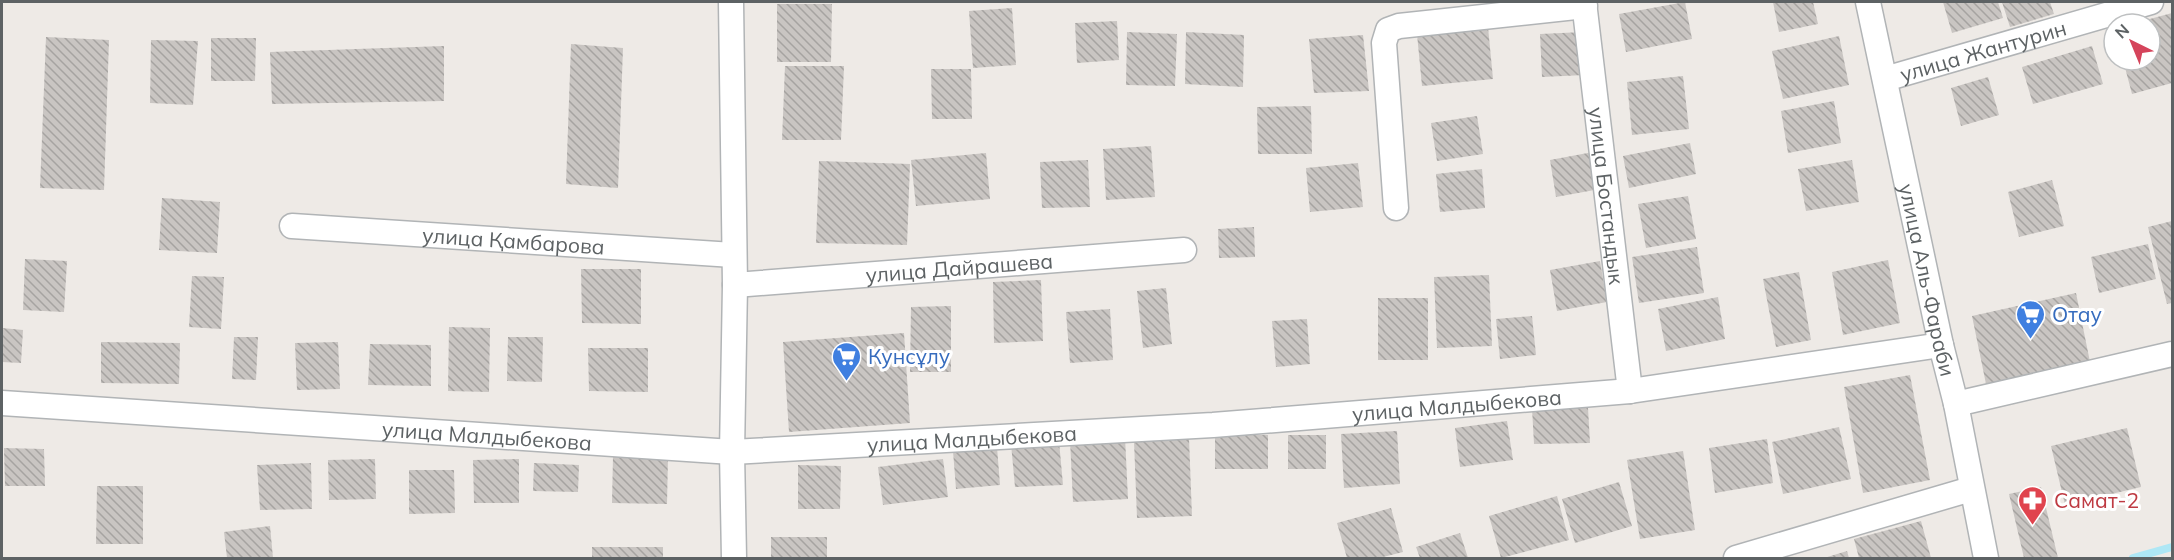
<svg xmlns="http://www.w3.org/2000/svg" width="2174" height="560" font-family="Mulish,sans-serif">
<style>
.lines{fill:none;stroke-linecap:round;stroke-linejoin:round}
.stream{stroke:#aee7f5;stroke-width:8}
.building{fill:url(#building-back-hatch)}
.minor-casing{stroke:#b1b4b6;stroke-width:27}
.minor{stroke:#fff;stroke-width:24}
.labels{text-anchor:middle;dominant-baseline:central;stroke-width:6;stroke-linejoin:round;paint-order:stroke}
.street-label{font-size:21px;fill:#5d6264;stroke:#fff}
.shop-label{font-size:21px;fill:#366cbe;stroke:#fff;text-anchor:start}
.health-label{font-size:21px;fill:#be3a42;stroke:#fff;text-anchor:start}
</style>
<defs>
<pattern id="building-back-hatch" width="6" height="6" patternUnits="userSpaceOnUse" patternTransform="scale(1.5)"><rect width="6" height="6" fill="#c9c5c2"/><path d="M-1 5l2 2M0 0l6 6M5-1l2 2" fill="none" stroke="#a6a3a1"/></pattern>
</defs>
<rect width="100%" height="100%" fill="#eeeae6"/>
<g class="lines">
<path class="stream" d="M2133 558 2172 547"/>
</g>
<path class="building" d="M1685 2 1692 39 1626 52 1619 14Z
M1773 2H1813L1818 24 1779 32Z
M1943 2H1998L2003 18 1952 33Z
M2002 2H2050L2054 14 2010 27Z
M777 4H832L831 62H777Z
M1012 8 1016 65 973 68 969 11Z
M2172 13V83L2132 94 2123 60H2150V24L2135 23Z
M1117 21 1119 60 1077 63 1075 23Z
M1488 27 1493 79 1422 86 1417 34Z
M1127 32 1177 34 1175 86 1126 85Z
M1186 32 1244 35 1243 87 1185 84Z
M1583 32 1585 75 1542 77 1540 34Z
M1363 35 1369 91 1314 93 1309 39Z
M1839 36 1849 85 1783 99 1772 51Z
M46 37 109 40 104 190 40 188Z
M211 38H256L255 81H211Z
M151 40 198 41 193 105 150 103Z
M571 44 623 48 618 188 566 184Z
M444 46V101L272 104 270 52Z
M2092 46 2103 84 2033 104 2022 67Z
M785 66H844L841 140H782Z
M931 69H971L972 119H932Z
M1683 76 1689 129 1632 135 1627 82Z
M1988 77 1999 115 1961 126 1951 88Z
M1834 101 1841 143 1788 153 1781 111Z
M1311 106 1312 154H1258L1257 107Z
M1477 116 1483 154 1437 161 1431 123Z
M1690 143 1696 174 1629 188 1623 156Z
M1151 146 1155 197 1106 200 1103 149Z
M1593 152 1600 189 1556 197 1550 160Z
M986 153 990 199 916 206 911 160Z
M1088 160 1090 207 1042 208 1040 162Z
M1852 160 1859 202 1806 211 1798 169Z
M819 161 910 164 907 245 816 243Z
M1358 163 1363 207 1310 212 1306 168Z
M1482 169 1485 208 1440 212 1436 174Z
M2052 180 2064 226 2019 237 2008 192Z
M1688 196 1696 239 1646 248 1638 204Z
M162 198 220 202 217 253 159 250Z
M2172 221V303L2167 304 2148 227Z
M1254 227 1255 257 1219 258 1218 229Z
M2148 244 2156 279 2099 293 2091 257Z
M1697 247 1704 293 1639 303 1632 257Z
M25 259 67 261 64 312 23 310Z
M1888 260 1900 323 1843 335 1832 272Z
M1600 261 1607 302 1557 311 1550 270Z
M581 269H641V324L582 323Z
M1799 272 1811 340 1776 347 1763 279Z
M1489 275 1492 346 1437 348 1434 277Z
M192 276 224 277 221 329 189 327Z
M1041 280 1043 341 994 343 993 282Z
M1166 288 1172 344 1143 348 1137 291Z
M2076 293 2090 362 1986 384 1972 316Z
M1718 297 1725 339 1666 351 1658 309Z
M1378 298H1428V360H1378Z
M951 306V372H910L911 307Z
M1110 309 1113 360 1070 363 1066 312Z
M1532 316 1536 355 1500 359 1496 319Z
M1307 319 1310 364 1276 367 1272 321Z
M449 327 490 328 489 392 448 391Z
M2 328 23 330 21 363 2 362Z
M904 333 910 423 789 432 783 342Z
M234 337H258L256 380 232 379Z
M508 337H543L542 382 507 381Z
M101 342 180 343 179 384 101 383Z
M338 342 340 389 297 390 295 343Z
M370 344 431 345V386L368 385Z
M588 348H648V392L589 391Z
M1910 375 1930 480 1863 493 1844 387Z
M1532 408H1588L1590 443 1534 444Z
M1507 421 1513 460 1460 467 1455 428Z
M1839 427 1851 479 1783 494 1772 442Z
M2127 428 2141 487 2065 505 2051 446Z
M1058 430 1063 485 1015 487 1010 433Z
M1397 431 1400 484 1344 488 1341 434Z
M1215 435H1268V469H1215Z
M1288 435H1326V469H1288Z
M1125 437 1128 499 1073 502 1070 440Z
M1189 438 1192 516 1137 518 1134 441Z
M1767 439 1773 483 1715 493 1709 448Z
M997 447 1000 485 956 489 953 451Z
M4 448 44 449 45 486H5Z
M1683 451 1695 530 1640 539 1627 460Z
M613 456 668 457 667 504 612 503Z
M375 459 376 499 329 500 328 460Z
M519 459V503H474L473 460Z
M943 459 948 497 883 505 878 467Z
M311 463 312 509 260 510 257 465Z
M534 463 579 465 578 492 533 491Z
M798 465 841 466 840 509H798Z
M409 470H454L455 513 409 514Z
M1619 482 1632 526 1575 543 1562 499Z
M97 486H143V544H96Z
M2041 487 2058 558H2024L2009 494Z
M1557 496 1569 540 1501 558 1489 516Z
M1391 508 1403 552 1379 558H1347L1337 523Z
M1921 521 1931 558H1859L1854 539Z
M270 526 273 558H227L224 532Z
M1460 533 1468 558H1420L1416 547Z
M771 537H827V558H771Z
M592 547H663V558H592Z
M1847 551 1849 558H1824Z"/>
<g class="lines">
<defs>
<g id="minor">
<path d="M731 2 735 285 732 452 734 558"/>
<path id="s1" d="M1584 2 1630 391"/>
<path id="s2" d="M1868 2 1941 345 1956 404 1986 558"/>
<path id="s3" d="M1885 79 2151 2"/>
<path d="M1396 208 1384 43 1388 30 1399 26 1585 6"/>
<path id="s4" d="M292 226 733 255"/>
<path id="s5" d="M735 285 1184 250"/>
<path id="s6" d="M2 403 732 452 1213 425 1630 391 1941 345"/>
<path d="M1956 404 2172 354"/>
<path d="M1736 558 1971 489"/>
</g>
</defs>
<use href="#minor" class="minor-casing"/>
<use href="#minor" class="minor"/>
</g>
<defs>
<symbol id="supermarket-pin" viewBox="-11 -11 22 30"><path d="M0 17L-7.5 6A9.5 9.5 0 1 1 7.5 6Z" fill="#3f7fe0" stroke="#fff"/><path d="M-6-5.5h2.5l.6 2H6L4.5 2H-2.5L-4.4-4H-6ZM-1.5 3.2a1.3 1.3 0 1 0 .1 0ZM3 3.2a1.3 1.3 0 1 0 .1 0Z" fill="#fff"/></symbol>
<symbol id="pharmacy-pin" viewBox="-11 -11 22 30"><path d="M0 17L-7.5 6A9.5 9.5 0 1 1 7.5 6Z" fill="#e0444e" stroke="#fff"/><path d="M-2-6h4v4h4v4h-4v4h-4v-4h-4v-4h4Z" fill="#fff"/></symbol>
</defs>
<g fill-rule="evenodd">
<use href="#supermarket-pin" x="2014" y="298" width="33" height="45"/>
<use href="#supermarket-pin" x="830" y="340" width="33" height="45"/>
<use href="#pharmacy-pin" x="2016" y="484" width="33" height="45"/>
</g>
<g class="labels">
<g class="street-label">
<text stroke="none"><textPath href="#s3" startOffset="102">улица Жантурин</textPath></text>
<text stroke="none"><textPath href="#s1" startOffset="195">улица Бостандык</textPath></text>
<text stroke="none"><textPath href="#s4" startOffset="222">улица Қамбарова</textPath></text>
<text stroke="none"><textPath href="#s5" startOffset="225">улица Дайрашева</textPath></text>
<text stroke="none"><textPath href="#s2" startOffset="284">улица Аль-Фараби</textPath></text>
<text stroke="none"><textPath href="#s6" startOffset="1458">улица Малдыбекова</textPath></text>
<text stroke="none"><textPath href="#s6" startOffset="486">улица Малдыбекова</textPath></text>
<text stroke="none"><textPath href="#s6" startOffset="972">улица Малдыбекова</textPath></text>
</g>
<g class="shop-label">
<text x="2052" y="314">Отау</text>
<text x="868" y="356">Кунсұлу</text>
</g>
<g class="health-label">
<text x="2054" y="500">Самат-2</text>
</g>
</g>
<rect width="2174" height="560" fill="none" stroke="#5d6264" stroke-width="6"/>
<g transform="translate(2132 42) rotate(317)"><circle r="28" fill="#ffffff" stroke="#bec0c1" stroke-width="1.5"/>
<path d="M0-4.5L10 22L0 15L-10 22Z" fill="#d5445b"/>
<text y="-9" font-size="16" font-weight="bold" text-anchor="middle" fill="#5d6264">N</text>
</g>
</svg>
